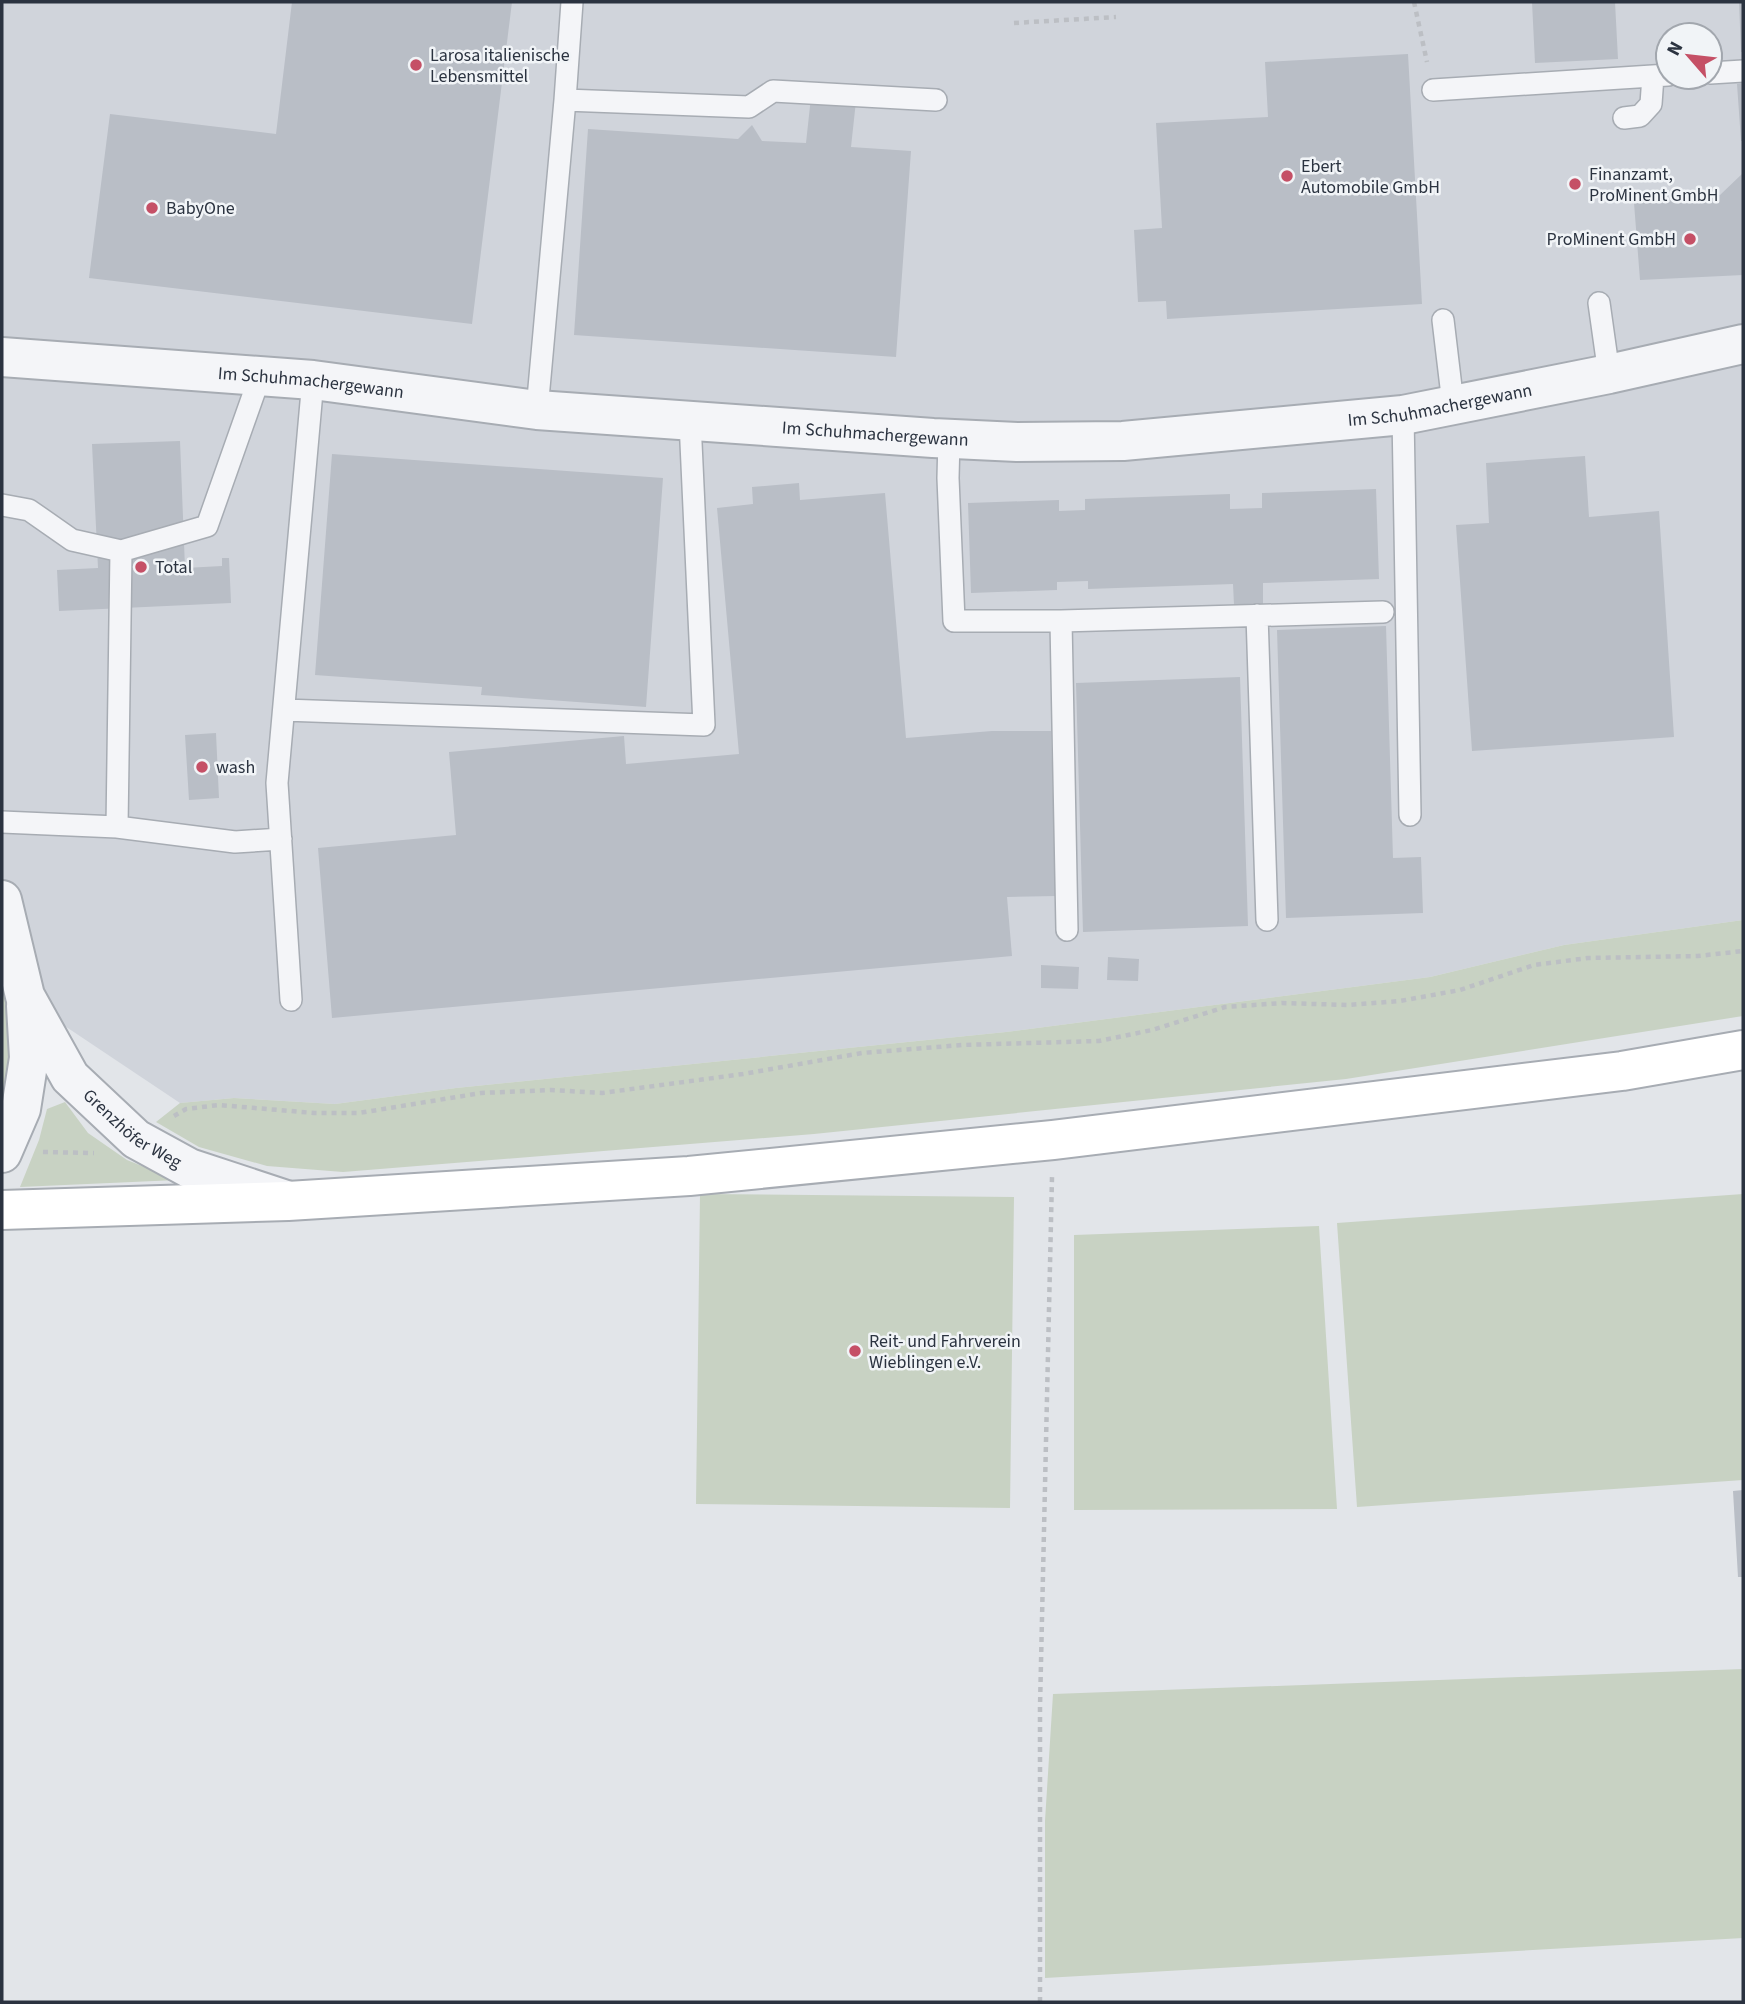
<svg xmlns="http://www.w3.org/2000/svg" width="1745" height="2004" font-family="'Source Sans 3',sans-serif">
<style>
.built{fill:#d0d4db;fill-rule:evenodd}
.green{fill:#c8d2c3}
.building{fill:#b9bec6}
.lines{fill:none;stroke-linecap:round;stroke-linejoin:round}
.service-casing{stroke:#a7acb3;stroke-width:24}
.minor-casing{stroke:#a7acb3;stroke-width:42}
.secondary-casing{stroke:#a7acb3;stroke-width:42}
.path{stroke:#bcbfc4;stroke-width:4.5;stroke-dasharray:5 5;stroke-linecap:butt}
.service{stroke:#f4f5f8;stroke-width:21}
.minor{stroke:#f4f5f8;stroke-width:38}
.secondary{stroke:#fff;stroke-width:38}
.poi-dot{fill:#c55066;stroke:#f1f4f7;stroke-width:2.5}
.labels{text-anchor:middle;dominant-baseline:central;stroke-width:5;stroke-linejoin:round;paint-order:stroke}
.poi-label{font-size:18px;fill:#2b3340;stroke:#f1f4f7;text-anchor:start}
.street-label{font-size:18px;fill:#2b3340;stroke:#f1f4f7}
</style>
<rect width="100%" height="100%" fill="#e2e5e9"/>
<path class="built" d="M2 2H1743V920L1564 945 1430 977 1006 1032 456 1088 335 1104 234 1098 180 1103 2 984ZM1668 35H1710V77H1668Z"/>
<path class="green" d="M1743 920V1016L1346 1079 814 1134 343 1172 267 1166 199 1147 156 1122 180 1103 234 1098 335 1104 456 1088 1006 1032 1430 977 1564 945Z
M2 923 5 932 12 1089 2 1120Z
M65 1102 88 1133 127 1160 177 1180 20 1187 39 1140 47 1109Z
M700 1194 1014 1197 1010 1508 696 1504Z
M1743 1194V1480L1357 1507 1337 1223Z
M1319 1226 1337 1509 1074 1510V1235Z
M1743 1669V1938L1045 1978V1821L1053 1694Z"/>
<path class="building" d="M292 2H512L472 324 89 278 110 114 276 134Z
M1532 2H1615L1618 59 1535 63Z
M1739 2H1743V52H1741Z
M1408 54 1422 304 1167 319 1166 301 1138 302 1134 230 1162 228 1156 123 1268 117 1265 62Z
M1743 83V141H1741L1737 84Z
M811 97 856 101 851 147 911 151 896 357 574 335 588 129 738 139 752 125 762 141 806 143Z
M1743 173V275L1640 280 1634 203 1720 195Z
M180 441 185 568 222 566V558H229L231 603 59 611 57 570 98 568 92 444Z
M332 454 663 478 646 707 481 695 482 687 315 675Z
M1585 456 1589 517 1659 511 1674 737 1472 751 1456 525 1489 523 1486 463Z
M799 483 800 500 885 493 906 738 992 731H1051L1056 896 1007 897 1012 956 332 1018 318 848 456 835 449 752 624 736 626 764 739 754 717 508 753 504 752 487Z
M1376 489 1379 579 1263 583V604L1234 605 1233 584 1088 589V581L1057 582V590L971 593 968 503 1059 500V511L1085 510V499L1230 494V509L1262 508V493Z
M1386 626 1393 858 1421 857 1423 913 1286 918 1277 630Z
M1240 677 1248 926 1083 932 1076 683Z
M216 733 219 798 189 800 185 735Z
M1108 957 1139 959 1138 981 1107 980Z
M1041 965 1079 967 1078 989 1041 988Z
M1743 1490V1577H1738L1733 1491Z"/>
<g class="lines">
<defs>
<path id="service" d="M1710 73 1743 71
M1433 90 1668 75
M565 100 749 107 773 91 936 100
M1624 118 1640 116 1651 104 1653 76
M1599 303 1609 374
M1443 320 1453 404
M537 410 565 100 572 2
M1403 415 1410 815
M949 439 948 478 954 621H1061L1383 612
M2 505 29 510 72 540 121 551 207 526 260 376
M1257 615 1267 920
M1061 621 1067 930
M284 710 704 725 690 421
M2 822 117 827 235 842 281 839
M117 827 121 551
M291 1000 277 783 313 380"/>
<g id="minor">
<path id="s1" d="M2 357 313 380 537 410 933 438 1017 442 1123 441 1403 415 1609 374 1743 344"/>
<path id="s2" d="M2 900 25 996 70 1077 136 1139 189 1168 286 1200"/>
<path d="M2 1153 21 1109 29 1058 26 1006"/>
</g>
<path id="secondary" d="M2 1210 288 1201 689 1176 1053 1140 1622 1071 1743 1050"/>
</defs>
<use href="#service" class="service-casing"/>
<use href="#minor" class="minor-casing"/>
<use href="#secondary" class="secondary-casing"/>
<path class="path" d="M1414 2 1427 62
M1014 23 1116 17
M174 1116 186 1109 219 1105 314 1113H359L481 1093 551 1090 602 1093 743 1074 862 1053 962 1045 1099 1041 1152 1030 1225 1007 1282 1003 1348 1005 1400 1001 1460 990 1534 965 1588 958 1698 956 1743 951
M43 1152 94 1153
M1040 2002V1707L1052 1177"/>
<use href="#service" class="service"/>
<use href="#minor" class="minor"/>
<use href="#secondary" class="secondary"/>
</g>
<g class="poi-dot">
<circle cx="416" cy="65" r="7"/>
<circle cx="1287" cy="176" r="7"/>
<circle cx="1575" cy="184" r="7"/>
<circle cx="152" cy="208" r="7"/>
<circle cx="1690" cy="239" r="7"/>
<circle cx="141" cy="567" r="7"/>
<circle cx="202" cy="767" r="7"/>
<circle cx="855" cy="1351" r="7"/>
</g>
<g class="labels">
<g class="poi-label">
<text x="430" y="55">Larosa italienische<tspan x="430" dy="21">Lebensmittel</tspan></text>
<text x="1301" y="166">Ebert<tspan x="1301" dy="21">Automobile GmbH</tspan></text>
<text x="1589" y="174">Finanzamt,<tspan x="1589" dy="21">ProMinent GmbH</tspan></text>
<text x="166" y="208">BabyOne</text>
<text x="1676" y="239" text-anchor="end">ProMinent GmbH</text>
<text x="155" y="567">Total</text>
<text x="216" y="767">wash</text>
<text x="869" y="1341">Reit- und Fahrverein<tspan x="869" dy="21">Wieblingen e.V.</tspan></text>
</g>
<g class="street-label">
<text stroke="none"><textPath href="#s1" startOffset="310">Im Schuhmachergewann</textPath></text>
<text stroke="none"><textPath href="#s1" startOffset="1444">Im Schuhmachergewann</textPath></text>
<text stroke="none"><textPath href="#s1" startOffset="877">Im Schuhmachergewann</textPath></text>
<text stroke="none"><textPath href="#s2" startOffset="273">Grenzhöfer Weg</textPath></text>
</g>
</g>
<rect width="1745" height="2004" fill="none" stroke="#2b3340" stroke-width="7"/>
<g transform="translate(1689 56) rotate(298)"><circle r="33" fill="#f1f4f7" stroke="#a2a7ae" stroke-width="2"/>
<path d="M0-5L12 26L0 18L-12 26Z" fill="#c55066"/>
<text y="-10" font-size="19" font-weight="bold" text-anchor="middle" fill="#2b3340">N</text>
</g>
</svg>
